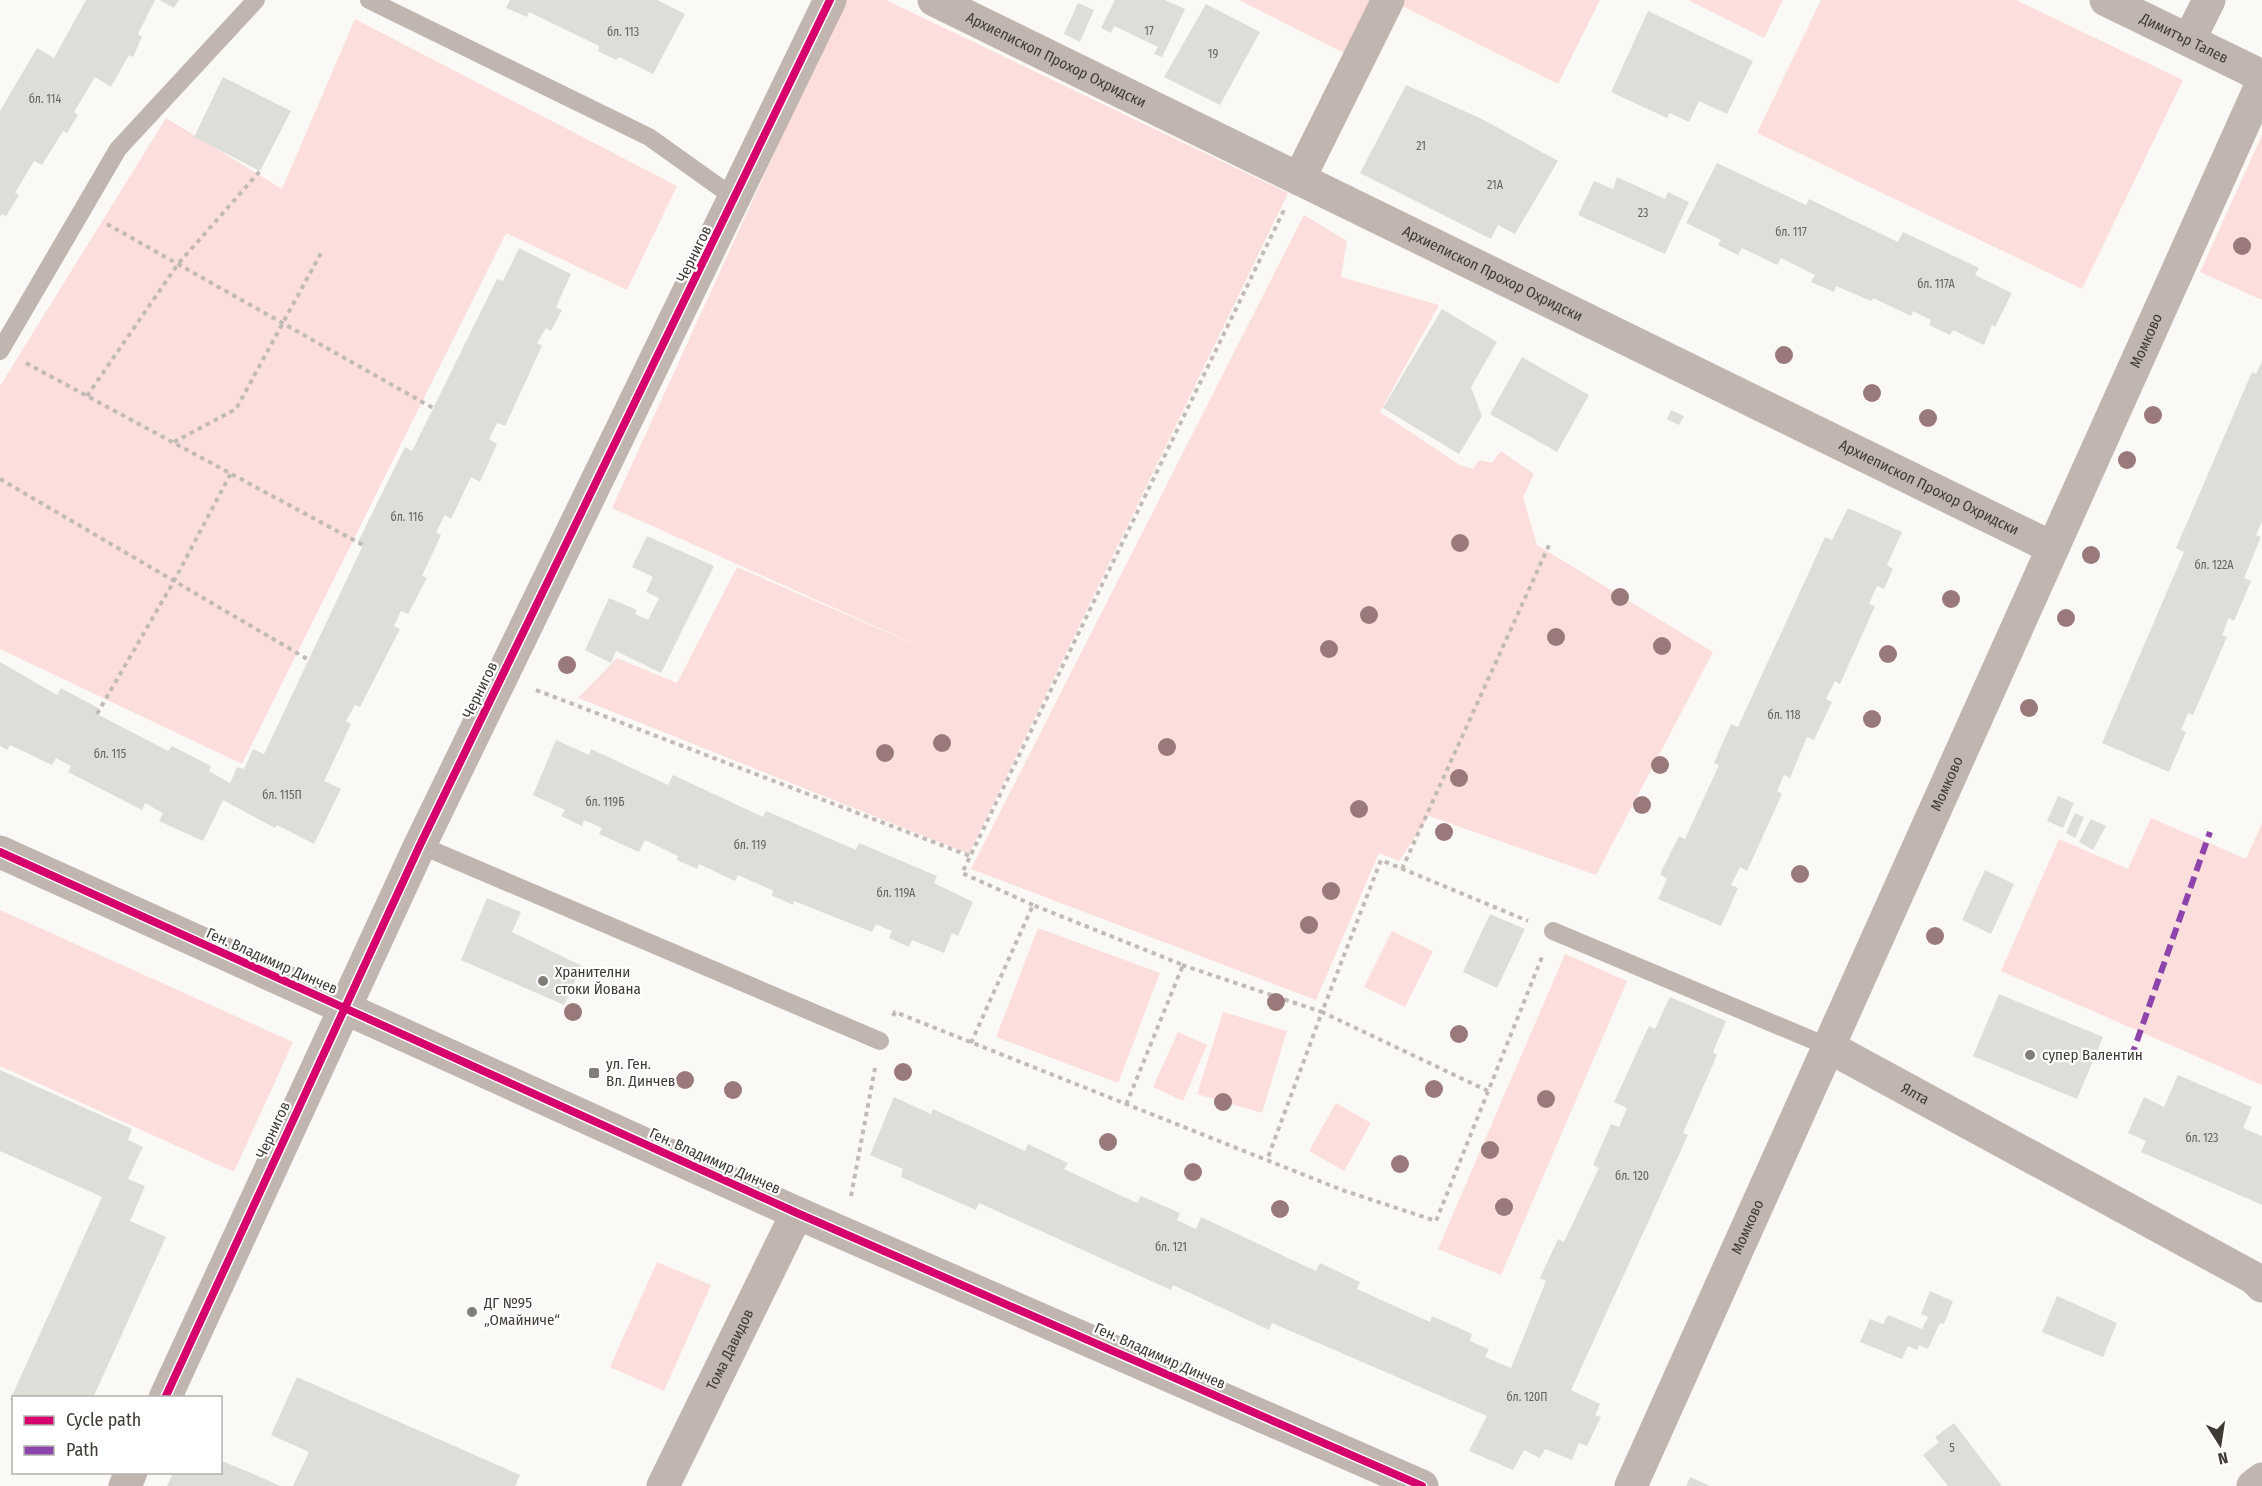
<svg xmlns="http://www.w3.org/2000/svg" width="2262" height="1486" font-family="'Fira Sans Condensed',sans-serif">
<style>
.green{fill:#fcdfdc}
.building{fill:#deded9}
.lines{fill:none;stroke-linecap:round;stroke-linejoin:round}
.path{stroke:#c2bab5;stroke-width:4;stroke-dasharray:4.5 4.5;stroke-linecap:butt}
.service{stroke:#c0b6af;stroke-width:18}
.minor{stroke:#c0b6af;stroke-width:33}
.tertiary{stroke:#c0b6af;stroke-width:33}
.quiet{stroke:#8e44ad;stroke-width:6;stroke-dasharray:12 6;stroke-linecap:butt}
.cycleway-casing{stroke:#fff;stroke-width:11}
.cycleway{stroke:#d6006c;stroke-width:8}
.tree{fill:#9a797b}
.poi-dot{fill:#817e78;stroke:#fff;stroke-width:2}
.labels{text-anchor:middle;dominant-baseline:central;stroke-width:4.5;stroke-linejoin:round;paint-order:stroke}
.number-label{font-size:12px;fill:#67645d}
.street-label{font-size:15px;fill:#3f3b34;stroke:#fff}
.poi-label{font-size:15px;fill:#3f3b34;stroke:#fff;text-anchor:start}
</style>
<rect width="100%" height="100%" fill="#fbf9f6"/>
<path class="green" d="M844 0H886L1288 193 969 854 578 698 617 658 677 683 737 567 937 654 612 508Z
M1239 0H1377L1350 56Z
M1402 0H1600L1558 84 1400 5Z
M1688 0H1783L1764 38Z
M1821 0H2016L2183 80 2082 289 1757 133Z
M355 19 677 186 627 290 506 233 242 764 0 649V386L166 118 282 189Z
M2262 135V300L2200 272Z
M1304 215 1347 241 1341 277 1439 305 1380 412 1460 465 1473 469 1479 460 1492 463 1501 451 1534 474 1523 497 1537 545 1713 652 1596 875 1429 816 1399 861 1379 853 1316 1000 971 869Z
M2151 818 2246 859 2262 823V1085L2001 971 2059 839 2128 869Z
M0 910 293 1042 234 1172 0 1066Z
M1038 928 1160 973 1118 1083 996 1037Z
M1392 931 1433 951 1405 1007 1364 987Z
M1565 954 1627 981 1501 1275 1438 1249Z
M1223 1012 1287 1031 1262 1113 1197 1094Z
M1178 1032 1207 1045 1183 1101 1153 1087Z
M1336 1103 1371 1123 1344 1171 1309 1151Z
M657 1262 711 1285 664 1391 610 1367Z"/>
<path class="building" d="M86 0H155L138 34 142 37 133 57 129 55 111 87 95 77 74 112 78 115 67 133 63 131 42 165 34 161 15 193 19 195 13 205 6 216 2 214 0 217V111L37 48 54 58Z
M159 0H179L174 8Z
M510 0H657L685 14 653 74 619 57 616 60 598 51 599 46 529 12 527 17 506 8Z
M1115 0H1165L1185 9 1162 57 1154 54 1158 47 1114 26 1111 33 1101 28Z
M1078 3 1094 10 1080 42 1064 34Z
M1206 4 1260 32 1220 105 1164 77Z
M1648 11 1753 61 1727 114 1699 101 1689 122 1670 113 1667 118 1611 92Z
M223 77 291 111 260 171 194 137Z
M1406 85 1482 119 1558 161 1515 234 1498 225 1491 239 1360 173Z
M1717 163 1806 205 1809 199 1898 242 1903 232 1979 268 1975 275 2012 293 1995 327 1992 325 1984 345 1953 330 1950 335 1929 325 1931 320 1913 311 1911 316 1873 298 1871 301 1836 286 1834 292 1811 282 1815 275 1781 258 1777 265 1742 248 1738 255 1718 245 1721 240 1686 223Z
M1617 177 1665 199 1668 192 1689 202 1665 254 1578 215 1594 181 1613 189Z
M519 248 571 274 556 307 562 310 551 331 546 328 537 343 542 346 505 426 497 423 489 439 497 444 480 482 471 477 451 519 445 515 436 532 441 535 422 576 427 578 408 614 401 611 394 626 400 629 360 707 355 705 346 721 351 724 324 781 341 789 314 844 277 825 275 828 223 800 203 841 159 821 163 813 145 803 142 810 68 772 71 766 56 758 52 765 10 745 7 750 0 746V662L57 695 61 688 100 709 97 714 168 751 172 746 211 766 209 771 230 783 237 767 244 769 253 749 264 754 363 545 358 542 405 447 412 451 497 279 503 281Z
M1442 309 1497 342 1471 387 1482 416 1459 454 1383 408Z
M1522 357 1589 395 1557 452 1490 414Z
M2262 361V521L2256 535 2261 537 2244 578 2251 581 2234 621 2229 618 2222 635 2227 637 2193 715 2188 713 2181 730 2186 732 2169 772 2102 743 2184 552 2176 548 2252 372 2256 374Z
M1671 410 1684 416 1679 425 1667 419Z
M1848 508 1902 532 1887 565 1893 569 1884 589 1877 586 1869 604 1875 606 1840 684 1835 681 1826 699 1832 702 1814 740 1807 737 1790 778 1784 775 1777 791 1782 794 1747 871 1740 867 1731 885 1738 888 1721 926 1658 899 1667 879 1660 874 1679 836 1685 839 1719 765 1714 763 1731 724 1738 727 1825 537 1832 540Z
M647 536 714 566 661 673 616 651 611 663 585 650 609 598 637 610 635 614 648 620 659 598 646 592 653 577 632 567Z
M556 740 589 755 591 749 668 785 673 775 763 817 766 811 856 850 859 843 937 876 934 883 973 902 958 936 952 933 944 953 912 940 909 947 889 938 892 931 876 924 872 932 794 901 793 905 771 895 774 891 738 875 735 881 699 864 697 869 677 860 678 856 645 840 639 852 599 834 602 828 584 820 582 826 561 816 565 810 533 795Z
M2058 796 2074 803 2063 828 2047 821Z
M2075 813 2084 817 2075 838 2066 833Z
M2091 819 2106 826 2093 850 2079 842Z
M1985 870 2014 884 1991 934 1962 920Z
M487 898 521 912 512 932 582 966 564 1005 461 960Z
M1490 914 1525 929 1497 988 1463 972Z
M1999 994 2103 1037 2077 1099 1973 1056Z
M1670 997 1726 1021 1713 1052 1717 1055 1683 1133 1688 1135 1571 1390 1600 1404 1595 1415 1601 1417 1587 1446 1579 1443 1572 1460 1545 1449 1540 1458 1524 1450 1513 1470 1469 1451 1487 1416 1272 1323 1269 1330 1173 1285 1171 1290 979 1203 976 1210 901 1177 903 1169 870 1155 894 1097 931 1114 933 1109 1025 1151 1028 1144 1068 1163 1064 1169 1137 1203 1141 1196 1180 1213 1177 1220 1196 1229 1201 1217 1316 1271 1320 1263 1360 1282 1357 1289 1430 1322 1432 1316 1472 1334 1470 1341 1489 1349 1485 1357 1511 1368 1546 1281 1540 1278 1558 1239 1564 1242 1599 1168 1593 1165 1611 1124 1619 1127 1627 1108 1614 1102 1649 1026 1655 1029Z
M0 1070 132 1129 128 1140 143 1147 128 1179 145 1186 130 1221 166 1237 93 1398H14V1402L10 1400 102 1197 0 1151Z
M2178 1075 2252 1107 2243 1128 2262 1136V1205L2141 1152 2146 1141 2128 1133 2144 1097 2164 1107Z
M1930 1291 1953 1301 1944 1324 1940 1323 1928 1349 1919 1345 1917 1350 1908 1346 1902 1359 1860 1342 1870 1319 1883 1324 1888 1315 1922 1329 1928 1317 1921 1314Z
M2057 1296 2117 1323 2103 1357 2042 1332Z
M297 1377 520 1475 515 1486H293L309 1452 271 1435Z
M1954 1423 2002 1486H1948L1923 1455 1939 1442 1935 1437Z
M220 1460 281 1486H167L173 1473H220Z
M1690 1477 1710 1486H1686Z"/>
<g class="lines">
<path class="path" d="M107 224 433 408
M26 363 363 545
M87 396 178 264 260 171
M174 442 236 409 321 253
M0 479 309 660
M536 690 970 856
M97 714 174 581 231 473
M1402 869 1550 543
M1033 905 962 873 1284 210
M1182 965 1322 1012 1267 1160
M893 1016 895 1012 1342 1190 1436 1221 1542 957
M971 1043 1033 905 1183 965 1126 1105
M1488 1091 1322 1012 1381 860 1528 921
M851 1196 875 1068"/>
<path class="service" d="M369 0 649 137 736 199
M0 351 118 149 256 0
M420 845 880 1041
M1553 931 1829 1047"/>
<g class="minor">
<path id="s1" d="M934 0 2053 548"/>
<path id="s2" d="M2106 0 2262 76"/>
<path d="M2189 40 2209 0"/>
<path d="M1299 179 1388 0"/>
<path id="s3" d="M1829 1047 2254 1278 2262 1286"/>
<path d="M165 1398 420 845 830 0"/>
<path d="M125 1486 131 1472"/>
<path id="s4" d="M663 1486 797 1213"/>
<path id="s5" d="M1631 1486 2262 83"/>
</g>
<path class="tertiary" d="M0 852 797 1213 1422 1486
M2253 1486 2262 1479"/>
<path class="quiet" d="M2131 1058 2210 832"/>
<defs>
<path id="cycleway" d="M0 852 797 1213 1422 1486
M165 1398 420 845 830 0"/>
</defs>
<use href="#cycleway" class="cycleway-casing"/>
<use href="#cycleway" class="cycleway"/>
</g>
<g class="tree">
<circle cx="2242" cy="246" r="9"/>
<circle cx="1784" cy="355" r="9"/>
<circle cx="1872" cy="393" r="9"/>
<circle cx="2153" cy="415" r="9"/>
<circle cx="1928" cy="418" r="9"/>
<circle cx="2127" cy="460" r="9"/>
<circle cx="1460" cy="543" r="9"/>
<circle cx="2091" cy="555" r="9"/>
<circle cx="1620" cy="597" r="9"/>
<circle cx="1951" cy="599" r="9"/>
<circle cx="1369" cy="615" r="9"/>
<circle cx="2066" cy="618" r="9"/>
<circle cx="1556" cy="637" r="9"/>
<circle cx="1662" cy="646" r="9"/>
<circle cx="1329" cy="649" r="9"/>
<circle cx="1888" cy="654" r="9"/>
<circle cx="567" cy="665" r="9"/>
<circle cx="2029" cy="708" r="9"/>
<circle cx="1872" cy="719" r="9"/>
<circle cx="942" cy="743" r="9"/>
<circle cx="1167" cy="747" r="9"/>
<circle cx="885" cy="753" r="9"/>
<circle cx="1660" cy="765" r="9"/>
<circle cx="1459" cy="778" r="9"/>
<circle cx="1642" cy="805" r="9"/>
<circle cx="1359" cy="809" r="9"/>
<circle cx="1444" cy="832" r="9"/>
<circle cx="1800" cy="874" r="9"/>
<circle cx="1331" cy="891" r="9"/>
<circle cx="1309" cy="925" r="9"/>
<circle cx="1935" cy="936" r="9"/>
<circle cx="1276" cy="1002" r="9"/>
<circle cx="573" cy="1012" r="9"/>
<circle cx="1459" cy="1034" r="9"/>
<circle cx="903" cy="1072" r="9"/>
<circle cx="685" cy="1080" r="9"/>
<circle cx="1434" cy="1089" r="9"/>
<circle cx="733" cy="1090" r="9"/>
<circle cx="1546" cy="1099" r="9"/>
<circle cx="1223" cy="1102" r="9"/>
<circle cx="1108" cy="1142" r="9"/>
<circle cx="1490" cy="1150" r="9"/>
<circle cx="1400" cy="1164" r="9"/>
<circle cx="1193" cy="1172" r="9"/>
<circle cx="1504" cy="1207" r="9"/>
<circle cx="1280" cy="1209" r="9"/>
</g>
<g class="poi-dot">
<circle cx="543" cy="981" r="6"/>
<circle cx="2030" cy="1055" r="6"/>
<rect x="588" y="1067" width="12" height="12" rx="3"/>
<circle cx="472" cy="1312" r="6"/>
</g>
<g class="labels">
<g class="number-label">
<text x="1149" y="31">17</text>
<text x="623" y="32">бл. 113</text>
<text x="1213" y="54">19</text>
<text x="45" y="99">бл. 114</text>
<text x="1421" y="146">21</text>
<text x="1495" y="185">21А</text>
<text x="1643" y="213">23</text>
<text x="1791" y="232">бл. 117</text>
<text x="1936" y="284">бл. 117А</text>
<text x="407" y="517">бл. 116</text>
<text x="2214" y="565">бл. 122А</text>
<text x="1784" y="715">бл. 118</text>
<text x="110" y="754">бл. 115</text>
<text x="282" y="795">бл. 115П</text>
<text x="605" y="802">бл. 119Б</text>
<text x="750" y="845">бл. 119</text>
<text x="896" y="893">бл. 119А</text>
<text x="2202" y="1138">бл. 123</text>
<text x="1632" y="1176">бл. 120</text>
<text x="1171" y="1247">бл. 121</text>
<text x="1527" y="1397">бл. 120П</text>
<text x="1952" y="1448">5</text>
</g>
<g class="street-label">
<text stroke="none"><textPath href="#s2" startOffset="87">Димитър Талев</textPath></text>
<text stroke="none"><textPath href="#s1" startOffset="136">Архиепископ Прохор Охридски</textPath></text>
<text transform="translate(694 254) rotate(-64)">Чернигов</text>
<text stroke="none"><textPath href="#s1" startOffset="622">Архиепископ Прохор Охридски</textPath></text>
<text stroke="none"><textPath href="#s5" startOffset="1256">Момково</textPath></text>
<text stroke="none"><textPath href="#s1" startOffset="1108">Архиепископ Прохор Охридски</textPath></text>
<text transform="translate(480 690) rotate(-64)">Чернигов</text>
<text stroke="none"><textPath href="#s5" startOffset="770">Момково</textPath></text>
<text transform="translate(272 961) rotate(24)">Ген. Владимир Динчев</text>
<text stroke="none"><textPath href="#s3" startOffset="98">Ялта</textPath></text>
<text transform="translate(273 1130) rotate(-65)">Чернигов</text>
<text transform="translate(715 1161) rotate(24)">Ген. Владимир Динчев</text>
<text stroke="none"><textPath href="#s5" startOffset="284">Момково</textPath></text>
<text stroke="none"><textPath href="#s4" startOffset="152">Тома Давидов</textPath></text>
<text transform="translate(1160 1356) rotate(24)">Ген. Владимир Динчев</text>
</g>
<g class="poi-label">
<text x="555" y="972">Хранителни<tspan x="555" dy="17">стоки Йована</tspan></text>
<text x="2042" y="1055">супер Валентин</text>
<text x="606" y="1064">ул. Ген.<tspan x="606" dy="17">Вл. Динчев</tspan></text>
<text x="484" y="1303">ДГ №95<tspan x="484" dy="17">„Омайниче“</tspan></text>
</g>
</g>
<rect x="12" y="1396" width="210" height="78" fill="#ffffff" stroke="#b2b1ae" stroke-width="1.5"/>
<rect x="24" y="1416" width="30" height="9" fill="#d6006c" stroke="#b2b1ae" stroke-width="1.5"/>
<text x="66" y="1426" font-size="18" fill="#3f3b34">Cycle path</text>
<rect x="24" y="1446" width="30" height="9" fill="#8e44ad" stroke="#b2b1ae" stroke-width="1.5"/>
<text x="66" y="1456" font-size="18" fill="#3f3b34">Path</text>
<g transform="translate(2220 1444) rotate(168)" stroke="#ffffff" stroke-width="4.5" paint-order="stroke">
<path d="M0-4.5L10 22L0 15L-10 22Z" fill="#3f3b34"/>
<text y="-9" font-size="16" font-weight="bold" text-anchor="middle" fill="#3f3b34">N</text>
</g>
</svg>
